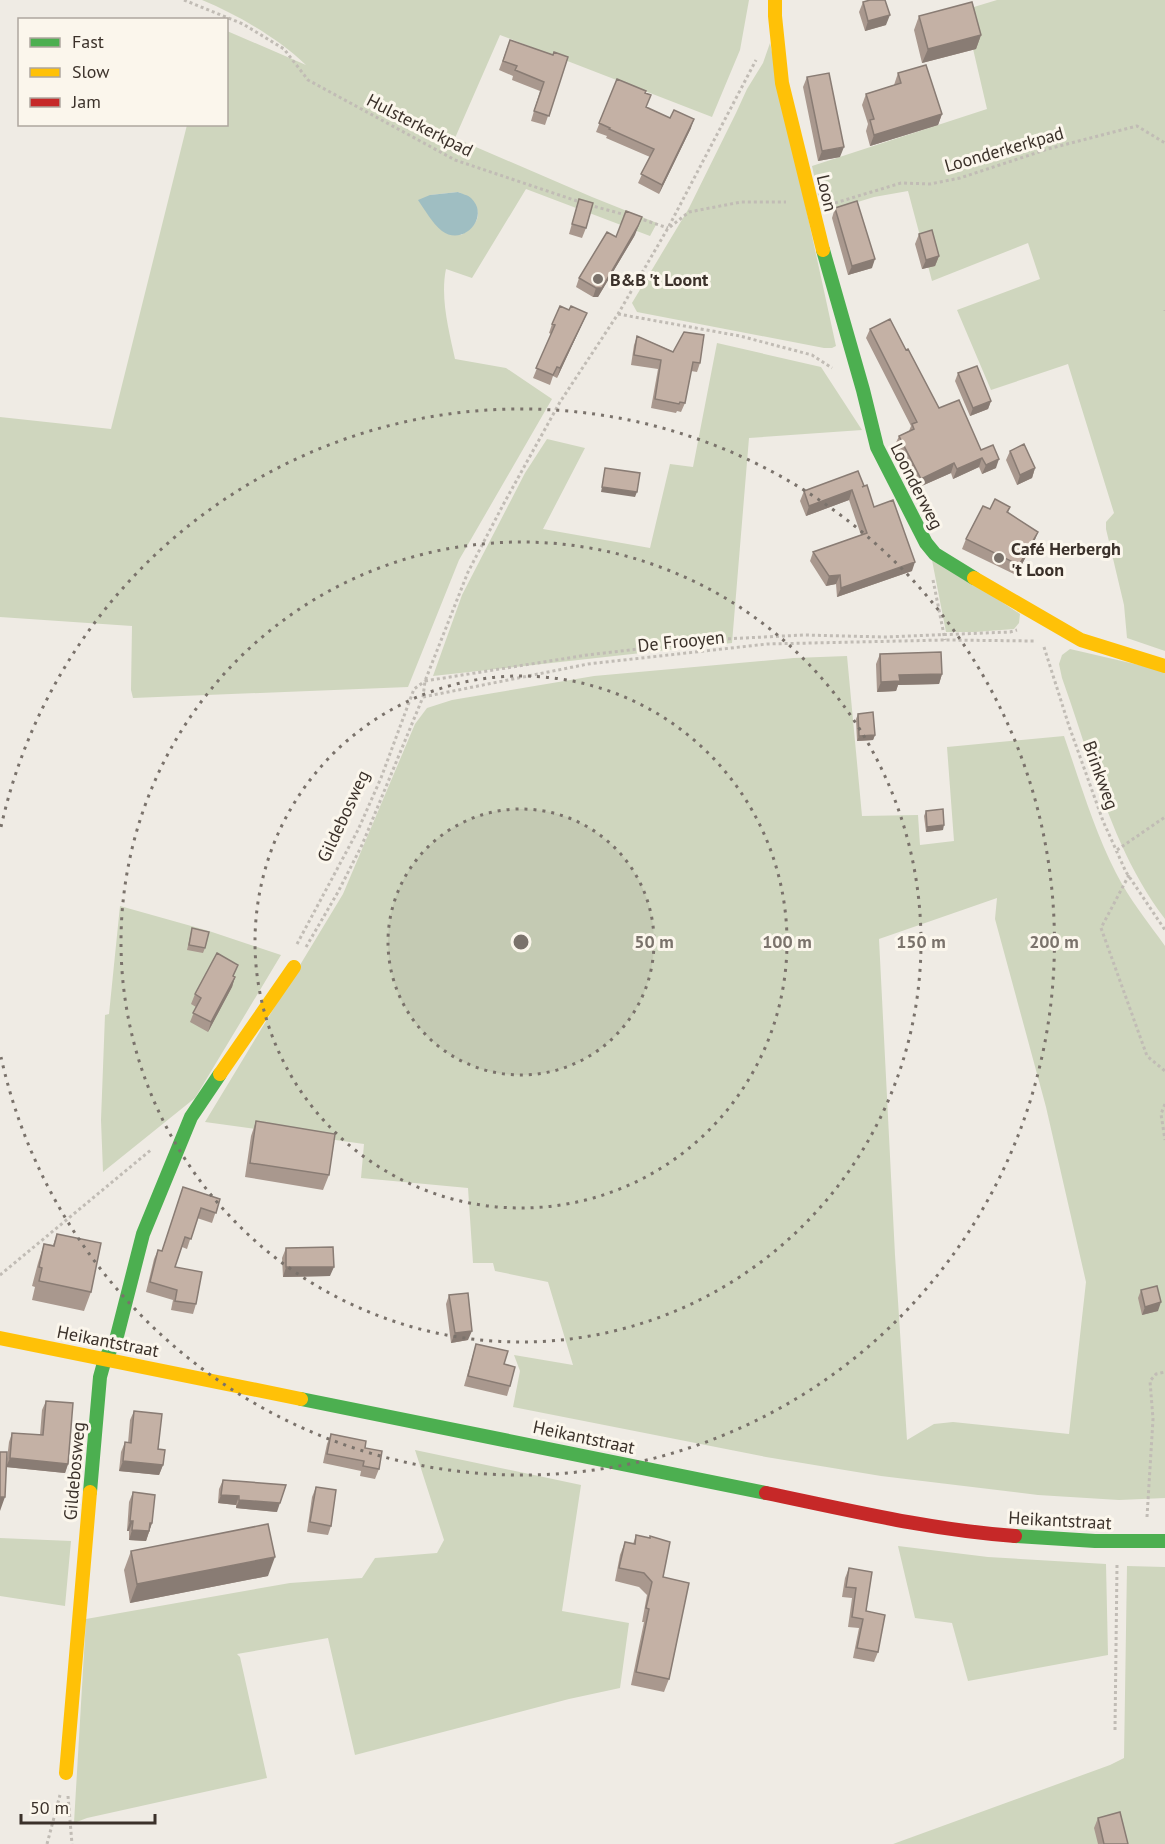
<svg xmlns="http://www.w3.org/2000/svg" width="1165" height="1844" font-family="'PT Sans',sans-serif">
<style>
.green{fill:#cfd6be;fill-rule:evenodd}
.water{fill:#9fbec2}
.lines{fill:none;stroke-linecap:round;stroke-linejoin:round}
.path{stroke:#c1bcb5;stroke-width:3;stroke-dasharray:3 3;stroke-linecap:butt}
.fast{stroke:#4caf50;stroke-width:14}
.slow{stroke:#ffc107;stroke-width:14}
.jam{stroke:#c62828;stroke-width:14}
.wall{fill:#a9988e}
.shaded-wall{fill:#897c74}
.building{fill:#c4b1a5;stroke:#897c74;stroke-width:1.5}
.ring{fill:none;stroke:#7a726b;stroke-width:3;stroke-dasharray:3 6}
.poi-dot{fill:#7a726b;stroke:#fbf6ec;stroke-width:2}
.labels{text-anchor:middle;dominant-baseline:central;stroke-width:6;stroke-linejoin:round;paint-order:stroke}
.street-label{font-size:18px;fill:#3b312a;stroke:#fbf6ec}
.poi-label{font-size:18px;font-weight:bold;fill:#3b312a;stroke:#fbf6ec;text-anchor:start}
.centre{fill:#7a726b;stroke:#fbf6ec;stroke-width:3}
.ring-label{font-size:18px;text-anchor:middle;font-weight:bold;fill:#7a726b;stroke:#fbf6ec;stroke-width:6;stroke-linejoin:round;paint-order:stroke}
</style>
<rect width="100%" height="100%" fill="#efebe4"/>
<path class="green" d="M202 0H749L740 50 712 117 500 35 455 138 592 197 657 223 650 236 526 189 472 278 446 269C440 298 449 331 455 359L506 368 552 399 459 560 408 687 133 698 131 690 132 626 0 617V417L111 429 187 125 226 124 227 31 306 65C278 38 238 15 202 0ZM458 192C482 203 486 221 461 235L430 195Z
M997 0H1165V651L1127 638 1124 605 1106 529V522L1114 513 1068 364 991 390 957 310 1040 279 1028 243 932 281 908 191 874 197 822 213 812 166 987 109 964 10Z
M770 43 836 346 832 348H824L637 312 632 303 689 208 736 113 747 89 763 63Z
M717 343 821 367 862 430 749 438 732 643 433 676 462 595 525 473 547 439 585 448 543 529 650 548 670 464 693 467Z
M931 555 1020 614 1019 623 1014 629 975 632H946Z
M1070 649 1165 671V919C1111 848 1092 761 1062 678L1059 664 1062 655Z
M847 656 862 816 918 815 920 845 954 841 947 747 1064 736C1080 782 1094 830 1116 873 1129 899 1148 922 1165 946V1498L1119 1500 1038 1495 881 1476 766 1457 513 1407 520 1371 514 1355 573 1365 548 1282 495 1271 493 1263H473L468 1188 361 1178 364 1144 205 1122 343 894 415 724 427 708 452 700 594 676 794 658ZM997 898 995 919 1046 1107 1086 1282 1069 1434 953 1422 934 1424 907 1440 895 1255 879 939Z
M120 906 209 931 281 955 195 1098 103 1172 101 1120 105 1015 109 1014Z
M415 1450 581 1485 562 1611 629 1623 620 1688 569 1699 355 1755 328 1638 237 1654 240 1657 267 1778 87 1818 74 1823 86 1619 290 1583 362 1578 375 1558 437 1553 444 1540Z
M0 1538 71 1541 65 1606 0 1596Z
M898 1546 988 1557 1106 1564 1108 1655 968 1681 952 1623 915 1618Z
M1127 1566 1165 1567V1844H893L1110 1765 1124 1758Z"/>
<path class="water" d="M458 192C462 194 468 195 471 198 491 217 463 247 442 231 432 223 425 210 418 200L430 195Z"/>
<g class="lines">
<path class="path" d="M184 0 243 24 284 49 308 80 455 160 580 202
M835 203 901 183 930 184 960 178 1048 149 1137 126 1165 143
M589 205 626 215
M638 218 668 228
M670 227 689 212 741 202H786
M1165 310V311
M618 314 740 336 812 355 832 368
M933 580 945 640
M1044 647 1069 726 1103 821 1126 872 1165 930
M425 681 587 655 724 639 804 635 884 637 1010 632 1017 630
M423 697 588 664 767 644 945 640 1035 641
M1117 850 1165 817
M1129 875 1101 928 1147 1056 1165 1071
M297 944 358 830 381 778 414 689 425 681
M306 947 338 892 362 845 423 697 425 681 468 572 503 505 560 402 618 314 668 228 756 60
M1165 1104 1161 1114 1165 1140
M0 1275 152 1149
M1147 1517 1153 1419 1150 1381 1156 1374 1165 1372
M1115 1730 1117 1565
M68 1796 72 1844
M47 1844 60 1795"/>
<path class="fast" d="M823 250 863 390 877 447 926 543 935 554 974 578
M301 1399 766 1493
M90 1492 100 1377 105 1359 116 1340 143 1234 191 1117 220 1074
M1015 1536 1095 1541H1165"/>
<path class="slow" d="M775 0V16L782 83 823 250
M974 578 1081 640 1165 666
M220 1074 294 967
M0 1338 301 1399
M66 1773 90 1492"/>
<path class="jam" d="M766 1493C848 1510 931 1530 1015 1536"/>
</g>
<path class="wall" d="M863 2 886 25 865 31 859 12Z
M919 16 981 35 976 49 922 63 914 30Z
M510 40 553 55 568 57 545 125 531 121 540 91 512 80 513 76 499 70Z
M898 73 942 114 938 125 870 146 866 131 868 124 862 105 866 94 894 85Z
M807 77 840 157 818 161 803 87Z
M617 79 645 93 646 107 691 128 659 194 638 183 650 157 606 138 607 136 596 132Z
M579 199 586 228 582 238 569 234Z
M835 208 872 268 848 275 832 218Z
M919 234 939 256 935 266 922 269 915 244Z
M635 235 598 297H593L576 287 579 278Z
M587 313 583 322 557 378 553 376 550 385 533 378 551 334 549 333 552 324Z
M870 329 906 350 939 408 981 450 996 468 982 474 979 467 953 479 951 473 917 488 895 445 899 436 909 431 911 426 866 338Z
M637 336 700 363 697 372 691 371 685 403 681 412 677 411 676 413 651 408 658 369 631 365 634 345Z
M958 373 991 401 988 409 970 416 955 381Z
M1010 451 1035 468 1032 478 1017 485 1006 460Z
M864 486 874 507 912 571 837 597 836 584 826 586 810 561 813 552 861 535 849 500 806 516 800 501 804 491Z
M1010 507 1008 513 1038 532 1034 542 1016 575 962 549 966 539 990 509Z
M880 654 942 674 939 684 898 685 896 691 877 692 876 664Z
M858 714 875 735 873 740 857 741 856 719Z
M926 811 943 830 926 832 924 816Z
M192 928 205 948 203 953 187 950Z
M234 976 235 977 232 987 208 1032 190 1022 196 1007 191 1004 195 994Z
M256 1121 329 1175 323 1190 245 1177 251 1136Z
M183 1187 220 1199 212 1223 197 1218 187 1249 182 1247 175 1267 196 1304 193 1314 171 1310 173 1300 146 1292 154 1259 158 1250 162 1251Z
M57 1234 91 1292 84 1311 32 1300 35 1287 32 1286 38 1263 44 1244 53 1245Z
M286 1248 330 1276 283 1277 282 1258Z
M1141 1290 1158 1311 1142 1315 1138 1298Z
M449 1295 468 1340 451 1343 446 1304Z
M476 1344 504 1364 510 1386 507 1396 464 1386Z
M46 1401 68 1464 65 1473 6 1467 9 1442 12 1433 40 1435 42 1410Z
M134 1411 158 1449 163 1465 159 1475 119 1471 121 1452 125 1442 128 1443 130 1420Z
M331 1434 365 1448 379 1469 375 1479 360 1476 361 1471 323 1463 327 1444Z
M223 1480 277 1512 236 1508V1505L218 1503 219 1489Z
M316 1487 331 1526 328 1535 307 1532 312 1497Z
M133 1492 152 1523 146 1541 129 1540V1531H127L129 1502Z
M636 1535 663 1577 669 1679 664 1692 631 1685 644 1622H642L647 1595 639 1587 615 1581 620 1555 625 1542 633 1544Z
M131 1551 268 1576 130 1603 124 1570Z
M849 1568 866 1611 878 1652 874 1662 853 1658 859 1628 848 1627 852 1598 842 1597 845 1578Z
M1098 1818 1128 1844H1098L1094 1828Z"/>
<path class="shaded-wall" d="M890 15 886 25 865 31 868 21Z
M981 35 976 49 922 63 928 49Z
M942 114 938 125 870 146 874 135Z
M694 119 691 128 659 194 662 185Z
M844 147 840 157 818 161 822 151Z
M642 217 635 235 598 297H593L596 288Z
M939 256 935 266 922 269 926 260Z
M875 259 872 268 848 275 852 266Z
M587 313 583 322 557 378 560 368Z
M991 401 988 409 970 416 973 408Z
M982 458 979 467 953 479 957 469Z
M999 459 996 468 982 474 986 465Z
M954 463 951 473 917 488 921 479Z
M1035 468 1032 478 1017 485 1020 475Z
M602 487 637 492 635 497 601 492Z
M852 490 849 500 806 516 809 506Z
M1038 532 1034 542 1016 575 1019 565Z
M915 562 912 571 837 597 841 588Z
M840 575 836 584 826 586 829 576Z
M942 674 939 684 898 685 896 691 877 692 881 682 899 675Z
M875 735 873 740 857 741 859 736Z
M944 825 943 830 926 832 927 827Z
M235 977 232 987 208 1032 211 1022Z
M286 1267H334L330 1276 283 1277Z
M1161 1302 1158 1311 1142 1315 1145 1307Z
M472 1331 468 1340 451 1343 455 1333Z
M10 1458 68 1464 65 1473 6 1467Z
M123 1461 163 1465 159 1475 119 1471Z
M221 1495 239 1496 236 1505 218 1503Z
M0 1497H5L0 1511Z
M239 1500 280 1503 277 1512 236 1508Z
M130 1521H133L129 1531H127Z
M150 1523H152L146 1541 129 1540 132 1530Z
M275 1557 268 1576 130 1603 137 1584Z"/>
<path class="building" d="M870 0H885L890 15 868 21 863 2Z
M972 2 981 35 928 49 919 16Z
M510 40 553 55 554 52 568 57 549 116 534 111 544 82 515 70 517 66 503 61Z
M926 65 942 114 874 135 870 120 874 119 866 94 901 83 898 73Z
M829 73 844 147 822 151 807 77Z
M617 79 646 91 645 93 651 95 646 107 670 118 674 110 694 119 662 185 641 174 654 149 609 129 610 128 599 123Z
M579 199 593 203 586 228 572 224Z
M857 201 875 259 852 266 835 208Z
M626 211 642 217 638 226 602 288H596L579 278 607 232 616 237Z
M932 230 939 256 926 260 919 234Z
M560 306 569 310 571 306 587 313 560 368 557 367 553 375 536 368 555 325 552 324Z
M890 319 906 350 908 349 939 408 959 400 981 450 993 445 999 459 986 465 982 458 957 469 954 463 921 479 899 436 914 429 912 424 917 422 870 329Z
M684 332 704 335 700 363 693 362 685 403 680 402 679 404 655 399 661 360 634 355 637 336 673 352Z
M977 366 991 401 973 408 958 373Z
M1024 444 1035 468 1020 475 1010 451Z
M605 468 640 473 637 492 602 487Z
M858 471 864 486 862 487 867 485 874 507 893 500 915 562 841 588 840 575 829 576 813 552 867 533 852 490 809 506 804 491Z
M995 499 1010 507 1007 512 1038 532 1019 565 966 539 983 506 990 509Z
M941 652 942 674 899 675 900 681 881 682 880 654Z
M873 712 875 735 859 736 858 714Z
M943 809 944 825 927 827 926 811Z
M192 928 209 932 205 948 189 945Z
M217 953 238 965 233 976 235 977 211 1022 193 1013 201 998 195 994Z
M256 1121 335 1134 329 1175 250 1163Z
M183 1187 220 1199 216 1213 201 1208 191 1239 185 1237 175 1267 202 1272 196 1304 175 1301 177 1290 150 1282 158 1250 162 1251Z
M57 1234 101 1243 91 1292 39 1281 42 1268 39 1267 44 1244 54 1246Z
M333 1247 334 1267H286V1248Z
M1157 1286 1161 1302 1145 1307 1141 1290Z
M468 1293 472 1331 455 1333 449 1295Z
M476 1344 508 1351 504 1364 515 1367 510 1386 468 1376Z
M46 1401 73 1403 68 1464 10 1458 12 1433 43 1435Z
M134 1411 162 1414 158 1449 165 1450 163 1465 123 1461 125 1442 131 1443Z
M331 1434 366 1441 365 1448 382 1451 379 1469 363 1466 364 1461 327 1454Z
M0 1452H7L5 1497H0Z
M223 1480 286 1485 280 1503 239 1500V1496L221 1495Z
M316 1487 336 1490 331 1526 310 1522Z
M133 1492 155 1495 152 1523H150L149 1531 132 1530 133 1521H130Z
M268 1524 275 1557 137 1584 131 1551Z
M636 1535 650 1538V1536L670 1542 663 1577 689 1583 669 1679 636 1672 649 1609 646 1608 652 1582 644 1573 619 1568 625 1542 635 1544Z
M849 1568 872 1572 866 1611 885 1615 878 1652 857 1648 863 1619 852 1617 856 1588 846 1587Z
M1120 1812 1128 1844H1104L1098 1818Z"/>
<circle cx="521" cy="942" r="133" fill="#7a726b" fill-opacity=".12"/>
<g class="ring">
<circle cx="521" cy="942" r="133"/>
<circle cx="521" cy="942" r="266"/>
<circle cx="521" cy="942" r="400"/>
<path d="M1 827A533 533 0 1 1 1 1057"/>
</g>
<g class="poi-dot">
<circle cx="598" cy="279" r="6"/>
<circle cx="999" cy="558" r="6"/>
</g>
<g class="labels">
<g class="street-label">
<text transform="translate(420 125) rotate(27)">Hulsterkerkpad</text>
<text transform="translate(1004 149) rotate(-16)">Loonderkerkpad</text>
<text transform="translate(827 193) rotate(77)">Loon</text>
<text transform="translate(917 486) rotate(63)">Loonderweg</text>
<text transform="translate(681 641) rotate(-6)">De Frooyen</text>
<text transform="translate(1101 775) rotate(70)">Brinkweg</text>
<text transform="translate(343 816) rotate(-65)">Gildebosweg</text>
<text transform="translate(108 1341) rotate(11)">Heikantstraat</text>
<text transform="translate(584 1437) rotate(12)">Heikantstraat</text>
<text transform="translate(74 1471) rotate(-85)">Gildebosweg</text>
<text transform="translate(1060 1520) rotate(3)">Heikantstraat</text>
</g>
<g class="poi-label">
<text x="610" y="279">B&amp;B 't Loont</text>
<text x="1011" y="548">Café Herbergh<tspan x="1011" dy="21">'t Loon</tspan></text>
</g>
</g>
<circle cx="521" cy="942" r="9" class="centre"/>
<g class="ring-label">
<text x="654" y="948">50 m</text>
<text x="787" y="948">100 m</text>
<text x="921" y="948">150 m</text>
<text x="1054" y="948">200 m</text>
</g>
<rect x="18" y="18" width="210" height="108" fill="#fbf6ec" stroke="#aea79e" stroke-width="1.5"/>
<rect x="30" y="38" width="30" height="9" fill="#4caf50" stroke="#aea79e" stroke-width="1.5"/>
<text x="72" y="48" font-size="18" fill="#3b312a">Fast</text>
<rect x="30" y="68" width="30" height="9" fill="#ffc107" stroke="#aea79e" stroke-width="1.5"/>
<text x="72" y="78" font-size="18" fill="#3b312a">Slow</text>
<rect x="30" y="98" width="30" height="9" fill="#c62828" stroke="#aea79e" stroke-width="1.5"/>
<text x="72" y="108" font-size="18" fill="#3b312a">Jam</text>
<path d="M21 1814v9h134v-9" fill="none" stroke="#3b312a" stroke-width="3"/>
<text x="30" y="1814" font-size="18" fill="#3b312a" stroke="#fbf6ec" stroke-width="4.5" paint-order="stroke">50 m</text>
</svg>
